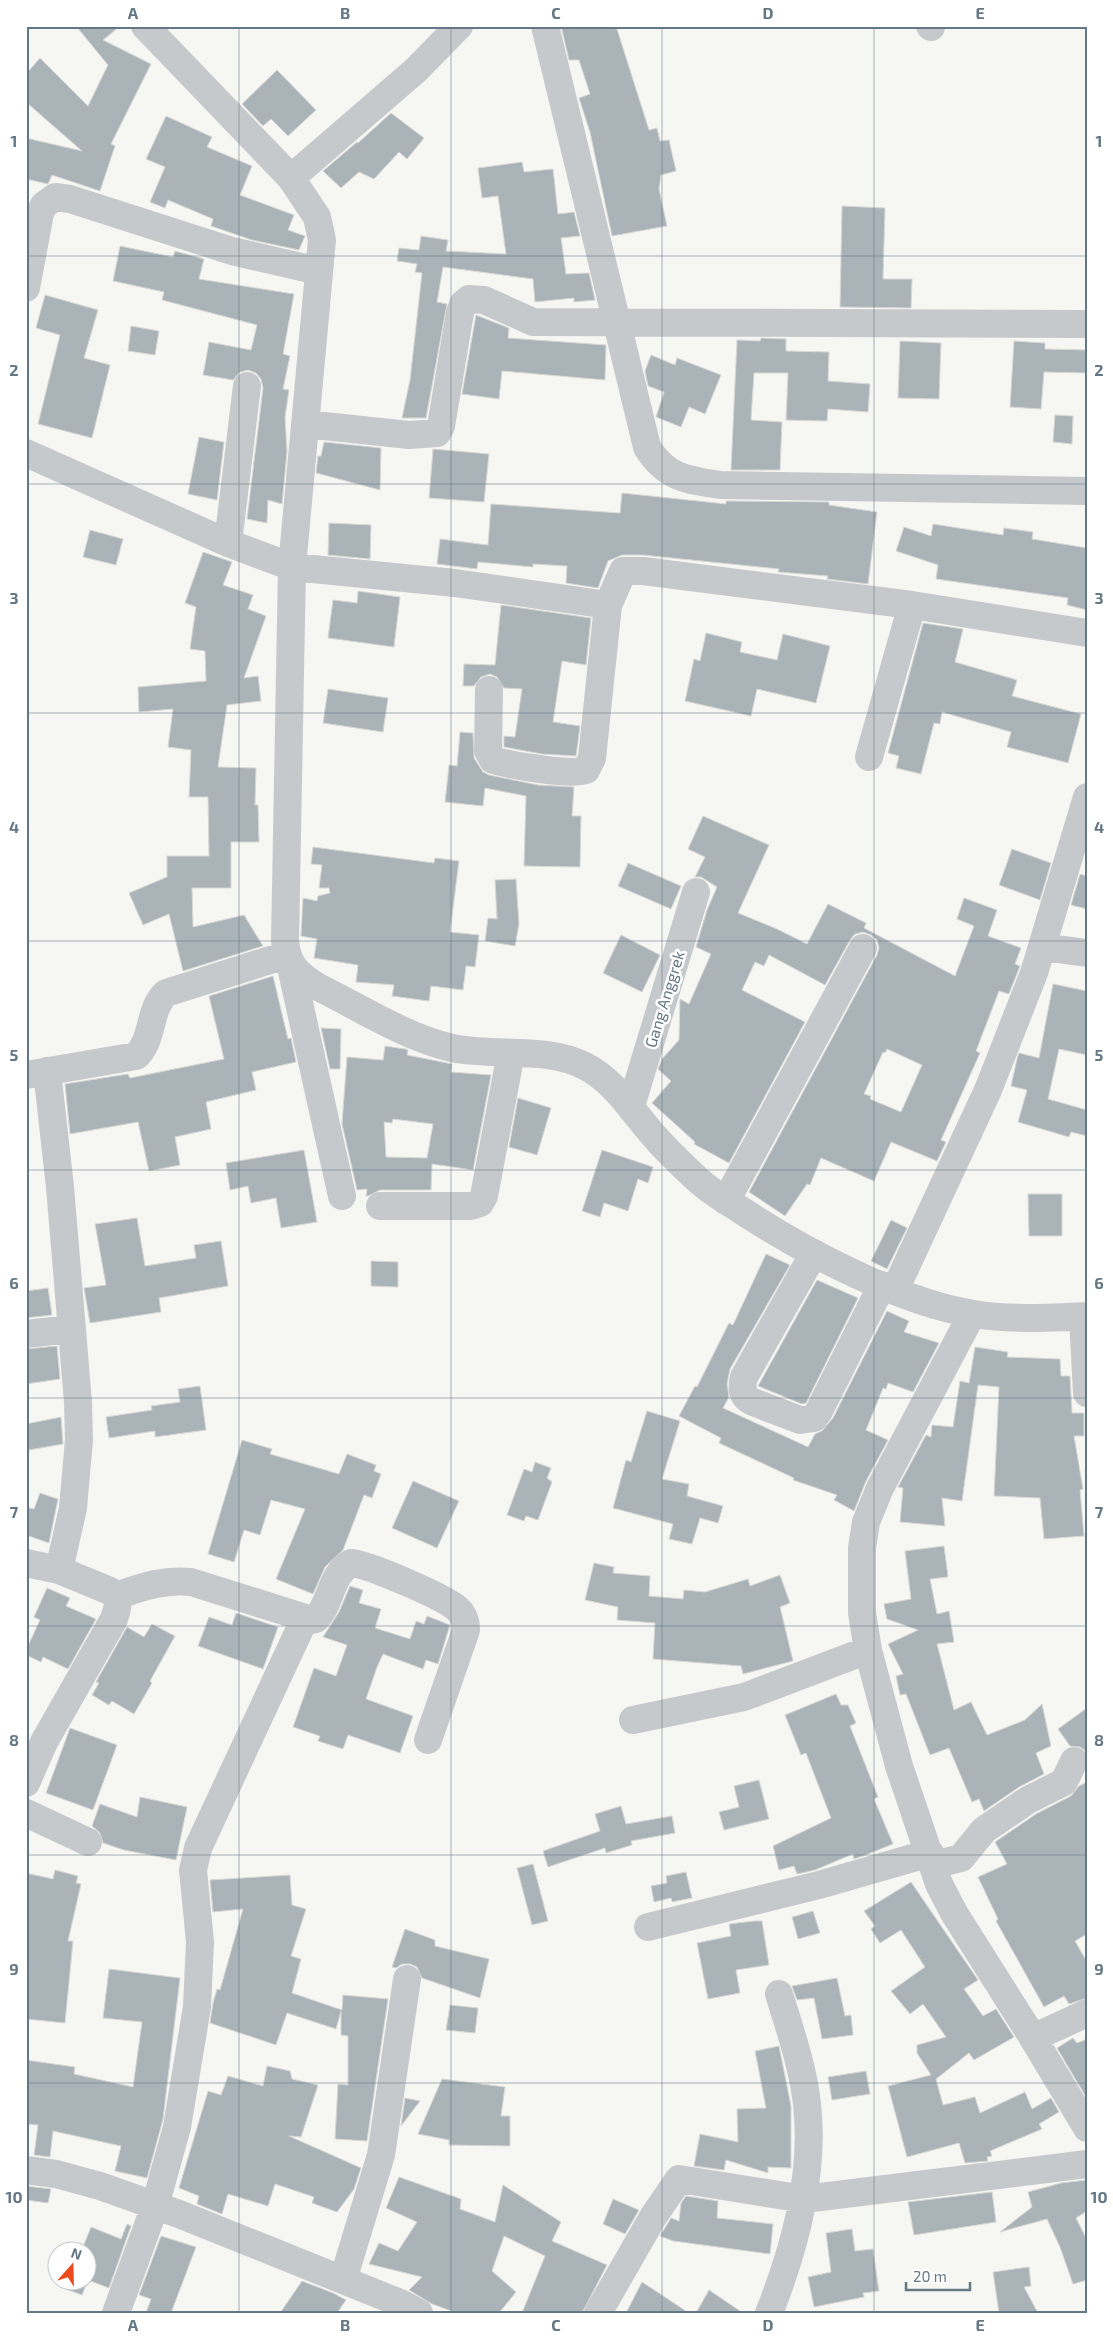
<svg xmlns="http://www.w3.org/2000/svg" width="1113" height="2339" font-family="'Exo 2',sans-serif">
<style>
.building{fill:#aab3b8;stroke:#d8d8d5;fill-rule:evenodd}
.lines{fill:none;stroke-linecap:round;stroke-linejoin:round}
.minor{stroke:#c6c9cc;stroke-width:28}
.grid{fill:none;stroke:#647785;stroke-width:1;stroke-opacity:0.55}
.labels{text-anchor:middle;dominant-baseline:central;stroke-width:5;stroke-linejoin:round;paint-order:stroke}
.street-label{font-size:16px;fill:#647785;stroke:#fff}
.neatline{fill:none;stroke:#647785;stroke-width:2}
.grid-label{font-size:16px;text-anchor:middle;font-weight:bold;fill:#647785}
</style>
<rect width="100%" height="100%" fill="#f6f6f3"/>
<path class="building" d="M76 26H120L103 40 151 64 111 144 115 146 100 191 52 175 48 184 26 179V138L82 151 26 102V74L40 58 88 106 108 65Z
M561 26H616L649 130 657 128 660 141 669 140 676 171 661 175 659 189 667 226 612 236 590 132 579 98 590 94 579 60H569Z
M277 70 316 110 288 136 271 119 263 126 242 104Z
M391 113 424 138 407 159 399 152 374 179 359 172 341 188 323 171 357 142 358 143Z
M166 116 212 137 207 147 252 166 240 195 294 215 288 230 305 236 299 250 252 240 211 226 213 219 168 200 165 208 150 202 165 167 146 159Z
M522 162 524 172 553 169 558 214 574 212 580 236 561 238 566 274 589 273 595 300 574 302V298L535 302 533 279 443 267 437 302 447 304 426 418H402L410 380 422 273 415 272 417 264 397 261 399 248 419 250 421 236 448 240 446 251 506 254 498 196 482 198 478 168Z
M842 206 885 208 883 279H912L911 308 840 307Z
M120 246 173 257 175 251 204 259 199 279 294 294 283 354 290 356 283 389 289 390 285 417 287 452 282 504 268 500 267 523 247 519 263 388 261 379 256 373 248 370 240 372 233 380 203 375 209 342 251 350 257 325 162 300 164 292 113 281Z
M45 295 98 310 84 358 110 365 92 438 38 424 60 335 36 328Z
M476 315 509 328 508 338 606 345 605 380 502 371 499 399 462 394Z
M131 326 159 331 155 355 128 351Z
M761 338 786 339V351L829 352 828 381 870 384 868 412 828 409 827 421 786 420 788 373H754L751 420 782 422 780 470H731L737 340 760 341Z
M900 341 941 343 939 399 898 398Z
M1014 341 1045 343V349L1087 350V373L1044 372 1041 409 1010 407Z
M651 355 675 365 677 358 721 375 705 414 689 407 681 427 656 417 664 392 648 386 645 371Z
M1055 415 1073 416 1072 444 1053 442Z
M199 437 224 442 217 500 188 494Z
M324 442 381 448 380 490 316 473 318 456H321Z
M433 449 489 454 484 502 429 498Z
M622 493 726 504V501L829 502V505L877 512 868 584 827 579 828 576 778 572 779 569 643 555H622L608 561 598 588 566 583 567 566 533 564V567L478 562 477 569 437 564 440 539 488 545 491 504 620 513Z
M329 523 371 525 370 559 328 555Z
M933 524 1003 535 1004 528 1033 532 1032 539 1087 548V610L1067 605 1068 598 936 579 938 565 896 551 904 527 931 536Z
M90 530 123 539 116 565 83 557Z
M203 552 232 562 223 585 253 595 248 609 266 616 244 678 258 676 261 701 227 705 218 767 256 768 255 805H258L259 842H231V888H192L193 927 244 915 263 946 183 971 169 914 143 925 129 893 167 877V856H209L208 797H189L191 750 168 747 173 709 139 712 138 687 206 681 205 651 190 649 196 607 185 603Z
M358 591 400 597 394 647 328 638 333 600 357 603Z
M501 605 591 618 586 665 562 661 553 722 580 726 576 756 542 754 504 747V736L515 737 522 689 504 688 497 677 490 674 481 677 474 686H463L464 664 495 665Z
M923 623 963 629 955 662 1017 680 1012 696 1081 714 1068 763 1007 747 1011 732 942 712 940 724 934 723 921 774 896 768 899 756 888 753Z
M706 633 742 642 740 652 777 660 783 634 830 646 816 703 757 689 751 716 685 701 694 659 700 661Z
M328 689 388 698 383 732 323 723Z
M460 732 473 733 474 758 483 772 489 775 538 785 574 787 572 816H581L580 867 524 866 526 796 485 788 483 806 445 802 449 765 457 766Z
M703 816 769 845 738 913 777 929 807 944 828 904 866 923 864 928 955 976 974 926 957 919 964 898 997 910 988 936 1021 948 1015 964 1020 966 1009 994 999 991 976 1051 980 1053 941 1140 946 1142 937 1161 891 1142 874 1181 821 1158 810 1185 807 1184 785 1216 749 1192 877 955 879 948 877 940 871 935 863 932 855 934 850 940 825 985 769 955 764 966 755 962 742 990 805 1022 729 1163 694 1144 695 1142 652 1103 671 1081 658 1069 662 1059 679 1040 680 999 689 1004 711 954 696 947 707 910 717 887 701 877H695L705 857 688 849ZM887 1049 922 1065 901 1112 870 1099 871 1096 864 1094 883 1052 885 1053Z
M313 847 434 863 435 858 459 861 450 932 479 935 475 967 466 966 463 990 431 986 429 1001 392 996 394 985 356 982 358 965 314 958 317 939 301 936 303 898 317 901 318 896 330 893 329 888H319L322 865 311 864Z
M1012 849 1051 863 1040 900 999 885Z
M628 863 681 886 671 909 618 886Z
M1080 874 1087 876V909L1071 905Z
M516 879 519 924 515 946 485 941 488 918 497 919 495 880Z
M621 935 660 955 642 992 603 973Z
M273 976 288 1039 291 1038 296 1062 252 1072 256 1090 206 1102 211 1129 175 1137 180 1165 149 1171 138 1122 70 1134 65 1084 128 1074 130 1078 224 1059 209 996Z
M1053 984 1087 991V1055L1059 1049 1048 1099 1087 1110V1136L1071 1132 1069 1137 1018 1122 1027 1090 1011 1086 1017 1059 1019 1053 1039 1058Z
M321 1028 341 1029 340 1069H330Z
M385 1046 405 1049 408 1050 407 1055 452 1064 451 1072 491 1075 473 1170 432 1164 431 1190H380L368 1196H366L367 1189 357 1190 342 1124 347 1057 383 1060ZM393 1119 433 1124 427 1158 386 1157 384 1122 392 1123Z
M518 1098 551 1108 537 1155 509 1147Z
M304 1150 317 1222 281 1228 276 1198 251 1203 248 1186 230 1190 226 1163Z
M602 1150 653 1167 648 1183 638 1179 628 1211 604 1203 600 1217 582 1211Z
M1028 1194H1062V1236H1029Z
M137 1218 145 1266 196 1258 194 1245 221 1241 228 1286 159 1298 161 1312 90 1323 84 1288 106 1285 95 1224Z
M891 1220 907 1228 887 1269 871 1261Z
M766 1254 790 1265 730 1369 727 1384 729 1397 723 1408 808 1447 815 1434 822 1431 833 1418 887 1311 909 1321 904 1332 939 1343 913 1392 888 1383 886 1389 883 1388 866 1430 888 1440 866 1481 854 1511 834 1500 837 1495 793 1480 794 1478 719 1443 721 1438 679 1416 695 1386 697 1387 729 1323 733 1325Z
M371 1261 398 1262V1287L371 1286Z
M817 1280 858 1298 806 1403 802 1404 758 1386Z
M48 1288 52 1315 26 1318V1291Z
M57 1346 60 1379 26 1384V1349Z
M975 1347 1008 1352 1007 1357 1060 1359 1061 1376H1070L1072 1413H1084V1436H1074L1083 1489 1080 1490 1084 1536 1044 1539 1040 1498 994 1496 999 1387 978 1385 962 1501 942 1498 945 1526 900 1522 903 1488 898 1487 926 1435 931 1437 932 1425 953 1427 960 1381 969 1383Z
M200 1386 206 1430 155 1437V1431L109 1438 106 1417 152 1410 151 1406 180 1402 178 1389Z
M647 1411 680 1421 662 1479 689 1484 687 1496 723 1506 718 1523 700 1518 692 1544 669 1539 673 1524 613 1508 626 1460 631 1462Z
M61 1417 63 1444 29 1450 26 1424Z
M242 1440 272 1449 270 1454 339 1474 347 1454 376 1465 374 1471 381 1474 372 1498 364 1495 343 1550 325 1567 313 1594 276 1579 305 1509 271 1500 260 1535 244 1530 234 1562 208 1554Z
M535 1462 551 1468 547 1478 552 1482 538 1520 526 1516 524 1521 507 1515 524 1469 532 1472Z
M413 1481 459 1501 437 1548 392 1528Z
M40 1493 58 1499 49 1543 26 1535V1507L34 1509Z
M944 1546 948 1577 930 1579 937 1614 949 1611 954 1642 937 1644 954 1710 971 1702 987 1735 1025 1720 1042 1704 1051 1746 1036 1753 1044 1774 1019 1787 984 1811 979 1799 972 1802 949 1748 930 1755 906 1694 900 1695 896 1676 903 1674 888 1644 918 1630 887 1619 884 1604 911 1599 905 1551Z
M594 1563 614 1567 613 1573 650 1576 649 1596 683 1599 684 1590 705 1592 748 1579 750 1586 780 1575 790 1603 780 1607 793 1661 743 1674 741 1666 653 1659 655 1623 617 1620 618 1607 585 1600Z
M350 1586 363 1590 359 1603 381 1609 375 1628 410 1639 416 1621 424 1624 427 1616 450 1625 438 1664 426 1660 423 1669 383 1654 377 1667 366 1699 413 1716 400 1753 348 1735 343 1749 318 1741 320 1736 293 1727 314 1668 336 1676 347 1645 323 1637 339 1612Z
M47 1588 70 1598 66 1606 96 1619 68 1669 43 1657 41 1662 26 1655V1650L40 1620 34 1617Z
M236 1613 278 1627 263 1669 198 1646 209 1617 232 1625Z
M152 1624 175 1636 150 1681 152 1683 134 1714 112 1701 109 1705 92 1695 99 1683 96 1682 127 1627 144 1637Z
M836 1694 841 1705H848L856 1723 850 1726 878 1797 874 1799 893 1844 863 1856 854 1859 853 1854 815 1870 797 1874 794 1866 779 1870 773 1846 831 1818 806 1753 801 1755 785 1715Z
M1087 1708V1752L1080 1747 1070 1746 1058 1729Z
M70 1728 117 1745 93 1810 46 1793Z
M759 1780 769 1819 724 1830 719 1812 739 1807 734 1786Z
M1087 1782V1934L1075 1941 1087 1962V1998L1069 2004 1064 1996 1044 2007 996 1921 998 1919 978 1877 1007 1864 995 1842 1036 1814 1071 1796 1079 1786Z
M140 1797 187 1807 176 1860 124 1850 103 1843 100 1833 92 1826 100 1804 137 1817Z
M621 1806 626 1824 672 1816 675 1833 631 1841 632 1845 606 1853 605 1848 548 1867 543 1851 600 1831 595 1814Z
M533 1864 548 1921 532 1925 517 1868Z
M55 1870 78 1876 76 1883 81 1884 68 1941H73L65 2023 26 2019V1873L53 1879Z
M686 1872 692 1898 672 1902 671 1898 654 1902 651 1886 667 1883 666 1876Z
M290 1875 292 1905 306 1909 291 1956 301 1959 292 1993 342 2010 343 1995 388 1999 367 2141 335 2139 338 2084 348 2085V2036L341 2035V2011L336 2029 287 2013 276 2045 210 2023 213 2003 217 1989 220 1990 243 1909 213 1912 210 1880Z
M911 1882 978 1980 964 1989 983 2016 996 2009 1014 2037 974 2060 969 2053 936 2079 943 2105 975 2097 980 2113 1025 2092 1032 2109 1051 2098 1059 2112 1039 2124 1042 2129 990 2151 992 2156 987 2157 988 2161 965 2163 959 2143 907 2157 888 2086 931 2075 917 2053V2045L946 2037 923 2004 910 2014 891 1991 925 1967 901 1930 880 1943 871 1929 875 1926 864 1911Z
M813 1911 820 1933 798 1939 792 1917Z
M754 1921H762L769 1965 736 1970 740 1993 708 1999 697 1943 731 1936 729 1924Z
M405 1929 435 1940V1946L489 1959 480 1998 422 1978 417 1967 410 1964H402L396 1968 392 1967Z
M109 1969 180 1978 163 2119 147 2178 115 2171 121 2146 53 2131 50 2157 34 2155 38 2125 26 2124V2060L75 2067 74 2074 133 2087 142 2022 103 2018Z
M837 1978 845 2016 851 2015 853 2035 822 2039 814 1998 797 2000 792 1986Z
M450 2005 478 2008 475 2033 446 2030Z
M1073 2038 1077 2043 1087 2039 1086 2097 1057 2048Z
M779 2046 791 2106V2168L768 2167V2173L726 2160 724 2170 694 2166 700 2134 738 2142 737 2109 766 2108 755 2051Z
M267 2066 290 2071 292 2079 318 2085 301 2137 289 2136 361 2168 354 2189 337 2212 312 2203 314 2197 275 2184 268 2206 228 2194 222 2214 197 2204 199 2196 179 2188 208 2091 221 2095 228 2076 263 2086Z
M866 2071 870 2094 832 2100 828 2077Z
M442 2079 505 2087 501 2116H510V2146L449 2145V2140L418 2134Z
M405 2098 420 2101 401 2126Z
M399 2177 461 2199 460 2209 495 2222 503 2185 561 2222 552 2241 607 2265 582 2313H522L545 2256 504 2236 492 2271 516 2292 499 2313H457L432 2304 409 2290 422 2277 369 2264 379 2243 398 2251 417 2222 386 2208Z
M1087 2180V2211L1076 2218 1087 2240V2280L1073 2284 1060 2247 1047 2219 1000 2232 1032 2207 1028 2192 1061 2183Z
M26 2186 51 2189 48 2203 26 2200Z
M992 2192 996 2222 914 2235 908 2202Z
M686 2196 718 2201 717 2218 773 2224 770 2254 673 2241 660 2236 671 2218 679 2221 681 2203Z
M613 2199 639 2210 625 2234 603 2224Z
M127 2224 131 2226 109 2288 88 2280 82 2295 66 2289 69 2282H88V2252H81L91 2227 121 2239Z
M852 2229 855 2251 873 2249 879 2291 863 2293 864 2297 814 2307 808 2277 831 2272 826 2233Z
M161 2236 196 2247 171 2313H146L151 2299 139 2295Z
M1029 2267 1031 2286 1024 2287 1038 2313H999L993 2272Z
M302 2281 333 2293 346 2300 337 2313H280Z
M642 2282 689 2313H626Z
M709 2290 743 2313H696Z"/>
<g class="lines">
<path class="minor" d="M145 26 291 178 317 217 322 240 292 567 285 941C287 965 298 975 318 987 361 1008 405 1037 452 1048 495 1057 545 1046 585 1066 616 1082 633 1113 655 1137 668 1152 683 1166 698 1180 712 1193 729 1202 744 1212 805 1252 902 1303 974 1314 1011 1320 1049 1318 1087 1316
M545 26 647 447C665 477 686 480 720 485L1087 491
M930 26 931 27
M291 178 416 70 459 26
M26 288 40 213 44 205 55 197 70 199 232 251 319 271
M305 424 409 435 437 433 441 426 460 313 463 304 469 299 484 300 533 322 1087 324
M26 453 228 543 292 567 455 583 608 605 623 571H643L912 605 1087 633
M228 543 247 386
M489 690 488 751 493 760C509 765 572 776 586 770L592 758 608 605
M869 757 912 605
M1043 947 1087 953
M291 967 342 1196
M26 1075 136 1056C154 1040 148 1010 166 993L286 955
M631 1106 696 892
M726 1201 863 948
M380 1206H471L480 1203 484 1196 511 1053
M814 1253 744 1377C741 1389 742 1397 753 1402L800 1420 814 1418 819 1411 882 1285
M895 1290 988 1090 1034 973 1087 797
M972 1314 880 1488 866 1522 862 1548V1613L868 1650 899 1766 939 1884 954 1913 1033 2038 1087 2128
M1083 1317 1087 1393
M26 1334 71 1329
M26 1563 59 1570
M116 1596C142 1587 164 1579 191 1582L312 1620 316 1619C332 1602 330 1575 351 1563 368 1564 441 1596 455 1607 463 1613 466 1621 466 1630L428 1740
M633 1720 744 1697 868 1650
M26 1783 44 1742 114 1619C118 1607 121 1599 110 1591L59 1570 73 1508 79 1440 78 1402 60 1187 47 1071
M26 1813 88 1842
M933 1865 961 1858 984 1830 1028 1800 1064 1782 1074 1761
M648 1927 819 1885 930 1853
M1033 2038 1087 2013
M26 2170 56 2174 100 2186 179 2214 400 2303 419 2313
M343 2280 381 2155 407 1979
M116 2313 155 2206 177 2127 197 2007 200 1942 193 1870 198 1848 305 1618
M598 2313 653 2217 679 2179 804 2199 1087 2164
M769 2313C795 2248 815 2175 807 2104 803 2067 790 2030 779 1994"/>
</g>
<path class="grid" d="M239 26V2313M451 26V2313M662 26V2313M874 26V2313M26 256H1087M26 484H1087M26 713H1087M26 941H1087M26 1170H1087M26 1398H1087M26 1626H1087M26 1855H1087M26 2083H1087"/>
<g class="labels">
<g class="street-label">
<text transform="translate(664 999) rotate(-73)">Gang Anggrek</text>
</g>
</g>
<rect width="1113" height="2339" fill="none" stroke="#ffffff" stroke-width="55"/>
<g transform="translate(72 2266) rotate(20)"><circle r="24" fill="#ffffff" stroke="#c1c9ce"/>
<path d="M0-4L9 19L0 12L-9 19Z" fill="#eb4a1e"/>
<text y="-8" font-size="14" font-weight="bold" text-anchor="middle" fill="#647785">N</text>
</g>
<path d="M906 2282v8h64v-8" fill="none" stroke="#647785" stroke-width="2.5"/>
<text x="913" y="2282" font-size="15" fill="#647785" stroke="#ffffff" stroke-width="4" paint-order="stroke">20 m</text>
<rect x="28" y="28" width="1058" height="2284" class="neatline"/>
<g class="grid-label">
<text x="133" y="19">A</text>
<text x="345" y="19">B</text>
<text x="556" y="19">C</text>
<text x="768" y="19">D</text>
<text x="980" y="19">E</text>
<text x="14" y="147">1</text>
<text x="1099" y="147">1</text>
<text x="14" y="376">2</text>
<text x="1099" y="376">2</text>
<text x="14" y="604">3</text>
<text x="1099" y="604">3</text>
<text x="14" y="833">4</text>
<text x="1099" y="833">4</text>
<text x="14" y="1061">5</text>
<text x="1099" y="1061">5</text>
<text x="14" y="1289">6</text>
<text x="1099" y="1289">6</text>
<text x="14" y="1518">7</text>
<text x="1099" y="1518">7</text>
<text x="14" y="1746">8</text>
<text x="1099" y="1746">8</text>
<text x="14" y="1975">9</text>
<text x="1099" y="1975">9</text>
<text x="14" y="2203">10</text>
<text x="1099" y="2203">10</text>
<text x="133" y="2331">A</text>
<text x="345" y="2331">B</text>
<text x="556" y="2331">C</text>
<text x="768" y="2331">D</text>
<text x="980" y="2331">E</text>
</g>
</svg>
